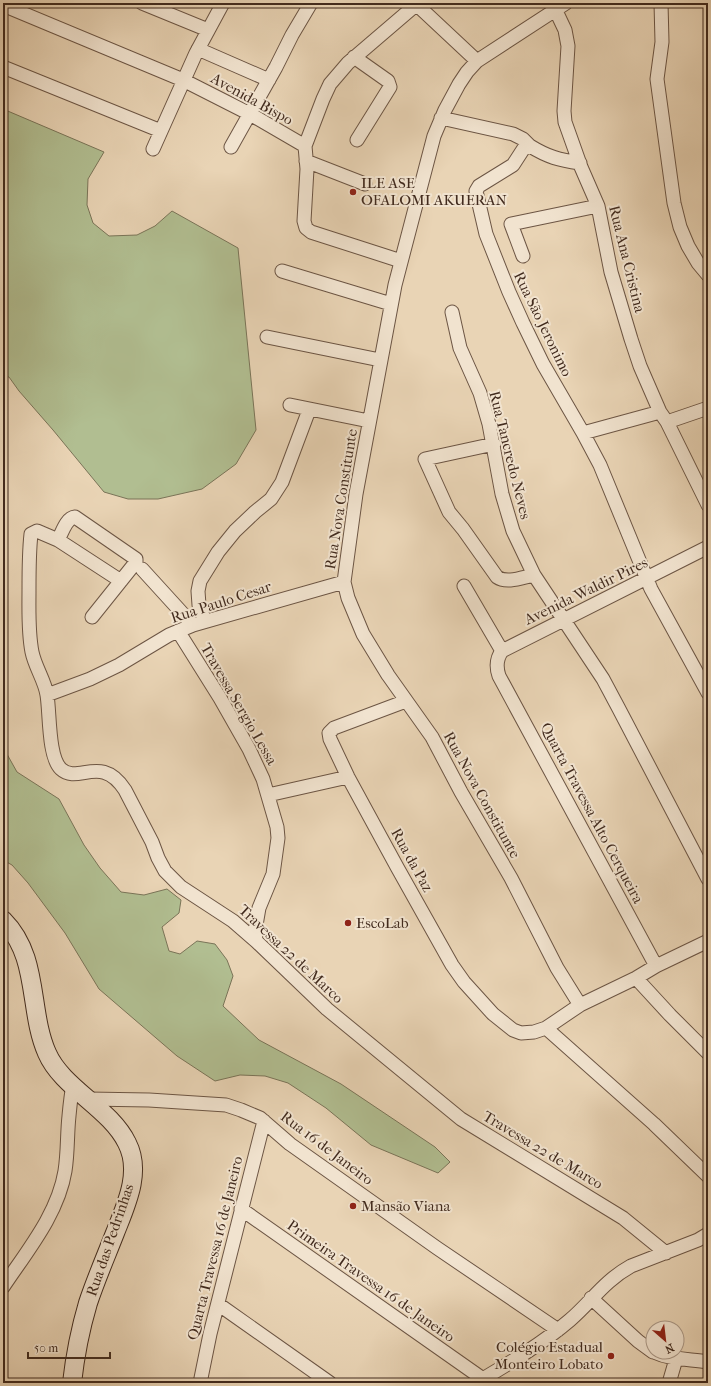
<svg xmlns="http://www.w3.org/2000/svg" width="711" height="1386" font-family="'IM FELL French Canon',serif">
<style>
.green{fill:#b1be91;stroke:#7a7458}
.lines{fill:none;stroke-linecap:round;stroke-linejoin:round}
.street-casing{stroke:#6c5544;stroke-width:15}
.secondary-casing{stroke:#422b1e;stroke-width:20}
.street{stroke:#f1e3cf;stroke-width:13}
.secondary{stroke:#f1e3cf;stroke-width:18}
.poi-dot{fill:#8f2418;stroke:#f1e3cf;stroke-width:1.5}
.labels{text-anchor:middle;dominant-baseline:central;stroke-width:4;stroke-linejoin:round;paint-order:stroke}
.street-label{font-size:15px;fill:#422b1e;stroke:#f1e3cf}
.poi-label{font-size:15px;fill:#422b1e;stroke:#f1e3cf;text-anchor:start}
</style>
<rect width="100%" height="100%" fill="#e9d4b5"/>
<filter id="stains"><feTurbulence type="fractalNoise" baseFrequency=".005" numOctaves="4"/><feColorMatrix values="0 0 0 0 .2 0 0 0 0 .09 0 0 0 0 .02 0 0 0 .5 -.17"/></filter>
<radialGradient id="worn" r=".72"><stop offset=".6" stop-color="#630" stop-opacity="0"/><stop offset="1" stop-color="#630" stop-opacity=".3"/></radialGradient>
<path class="green" d="M3 109 104 152 88 179 87 205 93 223 109 236 137 235 155 226 172 211 238 248 256 430 236 464 202 489 158 499H128L104 492 53 430 19 391 9 377 3 376Z
M3 747 17 772 59 799 84 845 100 868 121 892 144 895 167 889 181 900 179 913 162 927 169 951 180 954 197 941 215 944 227 960 233 976 223 1006 259 1040 341 1084 435 1147 450 1162 438 1173 371 1145 326 1108 288 1083 265 1076 240 1075 215 1081 177 1056 99 989 65 933 28 883 12 865 3 860Z"/>
<g class="lines">
<defs>
<path id="street" d="M142 3 208 30
M415 3 477 61
M566 3 477 61 467 72 459 84 445 110 434 136 395 285 356 494 344 582 348 598 363 634 388 675 432 737 461 792 511 878 557 968 580 1005
M661 3 662 42 657 79 674 203 680 227 688 246 698 263 708 275
M3 5 183 80 250 114 305 146
M556 11 565 30 568 46 564 111 565 122 581 167 598 206 611 272 631 339 640 366 660 412 667 422 708 505
M198 49 269 80
M354 57 388 81 390 87 357 140
M3 67 161 131
M441 118 513 134 523 139 530 146
M231 147 276 67 292 35 311 3
M153 149 196 53 223 3
M306 161 365 184
M580 163C559 160 548 157 530 146L524 148 513 165 479 186 476 191 486 234 509 292 523 323 543 364 583 433 600 465 651 589 708 693
M523 256 511 224 598 206
M401 261 311 232 306 228 304 221 307 169 305 146 323 99 330 84 348 63 418 3
M282 271 391 304
M452 312 460 348 480 393 489 424 502 494 513 531 534 575 603 679 619 709 708 879
M267 337 380 360
M290 405 369 421
M667 422 708 408
M583 433 660 412
M494 444 425 459 449 512 463 529 497 577C507 584 523 577 534 575
M58 540C62 533 66 518 75 517L136 559V562L92 617
M142 569 193 625
M121 581 58 540 37 531 31 534C29 552 29 570 29 589 29 610 28 632 32 652 35 667 45 681 47 695 50 713 48 757 61 769 78 785 101 753 125 790L152 842 158 858 165 871 181 887 233 921 256 941 327 1009 461 1119 623 1218 666 1253
M464 586 502 651
M205 621 199 605 198 591 200 581 218 552 235 531 255 512 271 499 282 482 309 410
M178 631 220 698 249 749 263 779 277 827 278 838 273 874 259 908 255 931 256 941
M47 695 90 679 119 665 169 635 193 625 344 582
M406 701 334 728 329 733 330 739 348 777 397 867 452 965 464 982 493 1014 513 1030 521 1033 534 1032 546 1028
M268 795 348 777
M708 941 656 966 636 978 580 1005 546 1028 654 1124 708 1176
M656 966 499 676C496 667 496 659 502 651L708 547
M636 978 670 1015 708 1053
M88 1099 149 1100 226 1105 241 1110 260 1118 290 1144 437 1248 558 1330
M241 1209 483 1379
M3 1287C27 1251 58 1214 65 1171 68 1152 67 1134 69 1116 70 1105 71 1095 73 1085
M591 1298 638 1341 653 1352
M218 1304 330 1383
M654 1352C671 1360 690 1359 708 1362
M200 1383 210 1334 264 1121
M476 1383C508 1364 542 1344 570 1320 592 1301 604 1281 631 1266L698 1240 708 1234
M669 1383 676 1359"/>
<path id="secondary" d="M3 920C40 957 28 1010 47 1053 62 1088 110 1108 127 1143 142 1172 126 1205 115 1233 106 1256 96 1279 88 1303 80 1330 75 1356 72 1383"/>
</defs>
<use href="#street" class="street-casing"/>
<use href="#secondary" class="secondary-casing"/>
<use href="#street" class="street"/>
<use href="#secondary" class="secondary"/>
</g>
<g class="poi-dot">
<circle cx="353" cy="192" r="4"/>
<circle cx="348" cy="923" r="4"/>
<circle cx="353" cy="1206" r="4"/>
<circle cx="611" cy="1356" r="4"/>
</g>
<g class="labels">
<g class="street-label">
<text transform="translate(252 99) rotate(29)">Avenida Bispo</text>
<text transform="translate(627 259) rotate(76)">Rua Ana Cristina</text>
<text transform="translate(543 324) rotate(64)">Rua São Jeronimo</text>
<text transform="translate(510 455) rotate(76)">Rua Tancredo Neves</text>
<text transform="translate(341 499) rotate(-81)">Rua Nova Constitunte</text>
<text transform="translate(586 591) rotate(-26)">Avenida Waldir Pires</text>
<text transform="translate(221 602) rotate(-18)">Rua Paulo Cesar</text>
<text transform="translate(239 704) rotate(60)">Travessa Sergio Lessa</text>
<text transform="translate(482 795) rotate(61)">Rua Nova Constitunte</text>
<text transform="translate(592 813) rotate(62)">Quarta Travessa Alto Cerqueira</text>
<text transform="translate(412 860) rotate(61)">Rua da Paz</text>
<text transform="translate(291 954) rotate(43)">Travessa 22 de Marco</text>
<text transform="translate(327 1148) rotate(37)">Rua 16 de Janeiro</text>
<text transform="translate(543 1150) rotate(31)">Travessa 22 de Marco</text>
<text transform="translate(110 1240) rotate(-71)">Rua das Pedrinhas</text>
<text transform="translate(215 1248) rotate(-76)">Quarta Travessa 16 de Janeiro</text>
<text transform="translate(371 1281) rotate(35)">Primeira Travessa 16 de Janeiro</text>
</g>
<g class="poi-label">
<text x="361" y="183">ILE ASE<tspan x="361" dy="17">OFALOMI AKUERAN</tspan></text>
<text x="356" y="923">EscoLab</text>
<text x="361" y="1206">Mansão Viana</text>
<text x="603" y="1347" text-anchor="end">Colégio Estadual<tspan x="603" dy="17">Monteiro Lobato</tspan></text>
</g>
</g>
<rect width="711" height="1386" fill="none" stroke="#e9d4b5" stroke-width="16"/>
<rect x="4" y="4" width="703" height="1378" fill="none" stroke="#422b1e" stroke-width="2"/>
<rect x="8" y="8" width="695" height="1370" fill="none" stroke="#422b1e"/>
<g transform="translate(665 1340) rotate(152)"><circle r="19" fill="#f1e3cf" stroke="#ab9988"/>
<path d="M0-3L7 15L0 10L-7 15Z" fill="#8f2418"/>
<text y="-6" font-size="11" font-weight="bold" text-anchor="middle" fill="#422b1e">N</text>
</g>
<path d="M28 1352v6h82v-6" fill="none" stroke="#422b1e" stroke-width="2"/>
<text x="34" y="1352" font-size="12" fill="#422b1e" stroke="#f1e3cf" stroke-width="3" paint-order="stroke">50 m</text>
<rect width="100%" height="100%" filter="url(#stains)"/>
<rect width="100%" height="100%" fill="url(#worn)"/>
</svg>
